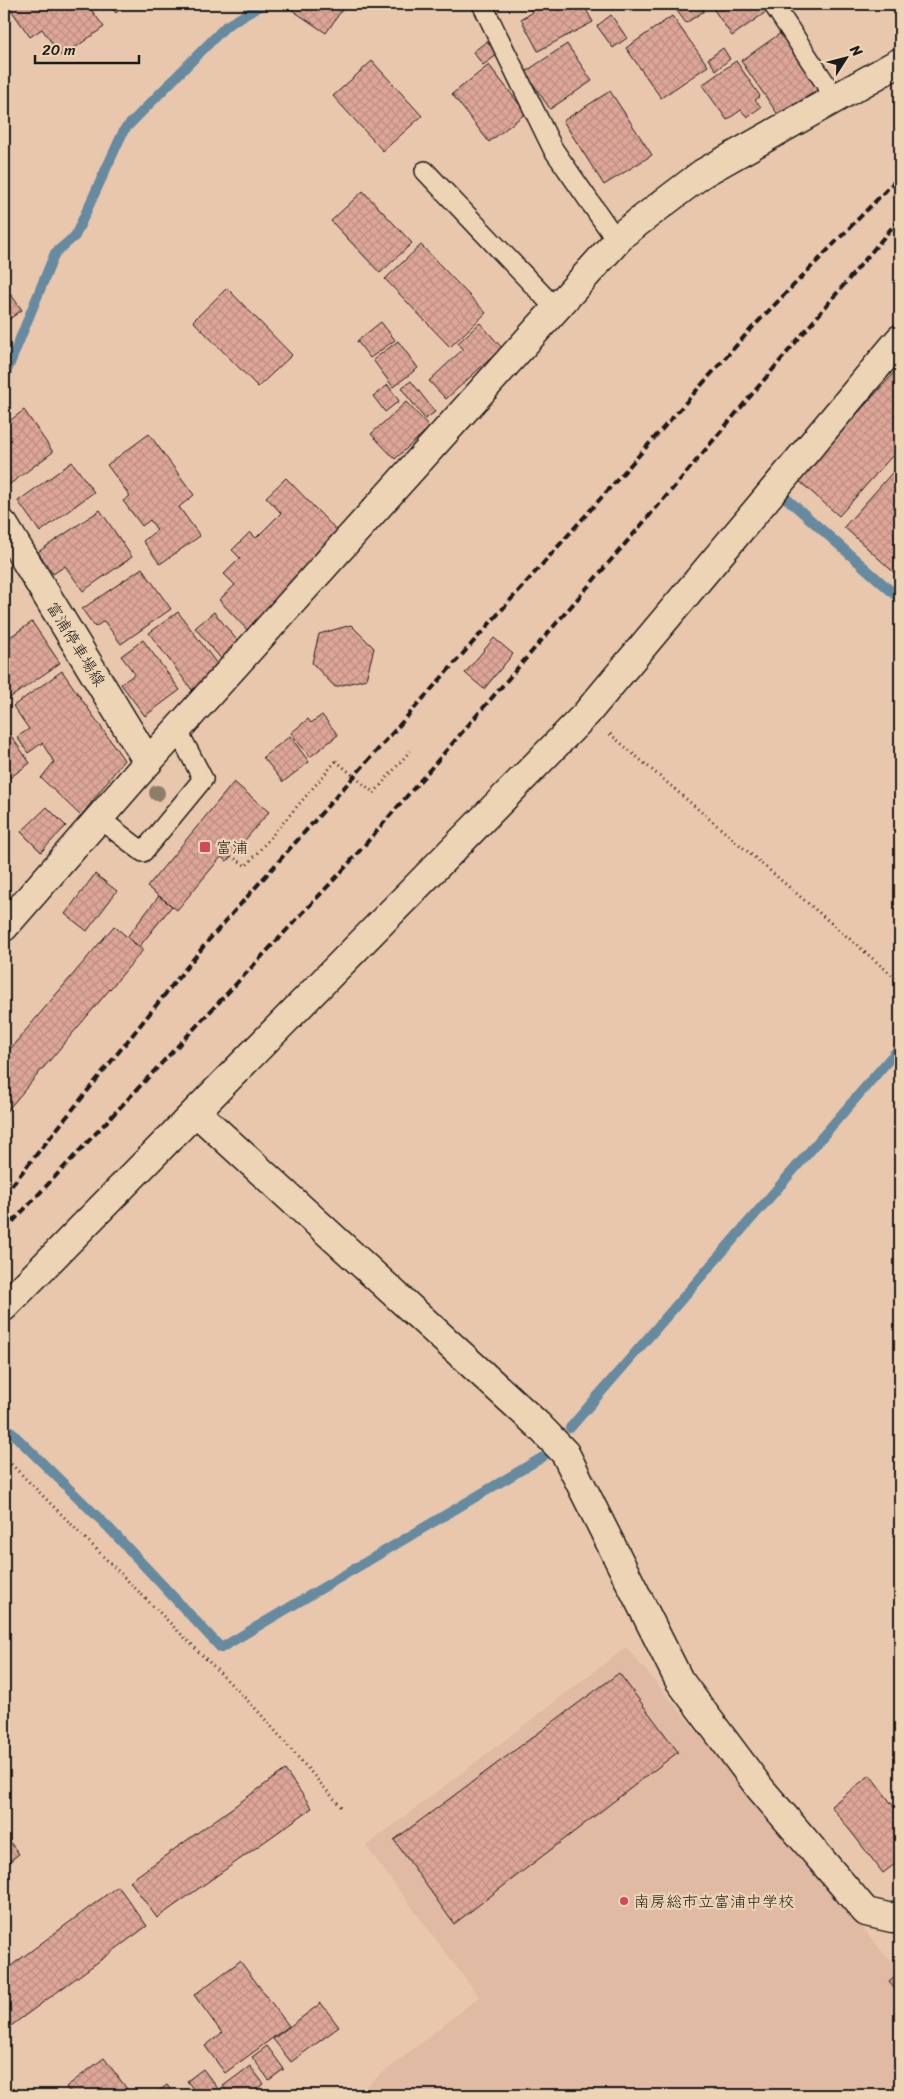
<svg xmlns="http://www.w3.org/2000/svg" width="904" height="2099" font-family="Sriracha,'Klee One',sans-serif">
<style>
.built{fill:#e1baa4}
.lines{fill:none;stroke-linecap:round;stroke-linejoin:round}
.stream{stroke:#668aa0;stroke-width:10}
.building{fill:url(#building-cross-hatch);stroke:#1c1c1c}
.service-casing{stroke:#1c1c1c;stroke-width:22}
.minor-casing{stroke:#1c1c1c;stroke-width:31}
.tertiary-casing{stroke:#1c1c1c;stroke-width:31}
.secondary-casing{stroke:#1c1c1c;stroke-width:31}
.path{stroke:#1c1c1c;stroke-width:3;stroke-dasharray:1 4;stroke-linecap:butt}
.service{stroke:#edd4b5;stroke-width:19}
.minor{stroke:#edd4b5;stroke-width:28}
.tertiary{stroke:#edd4b5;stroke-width:28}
.secondary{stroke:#edd4b5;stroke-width:28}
.rail{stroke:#1c1c1c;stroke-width:4;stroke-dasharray:8 4;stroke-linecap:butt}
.path-bridge{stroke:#1c1c1c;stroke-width:3;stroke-dasharray:1 4;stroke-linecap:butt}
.tree{fill:#8d7e6a}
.poi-dot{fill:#d1495b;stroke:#edd4b5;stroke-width:2}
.labels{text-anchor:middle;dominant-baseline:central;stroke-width:4.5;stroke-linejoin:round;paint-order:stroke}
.street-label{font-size:16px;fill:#1c1c1c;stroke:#edd4b5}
.poi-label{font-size:16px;fill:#1c1c1c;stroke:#edd4b5;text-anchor:start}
</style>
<defs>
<pattern id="building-cross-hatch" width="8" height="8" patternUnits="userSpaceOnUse" patternTransform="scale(1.25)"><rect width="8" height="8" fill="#dda698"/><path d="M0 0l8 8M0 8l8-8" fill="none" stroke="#bd8e82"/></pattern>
</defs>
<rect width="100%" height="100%" fill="#e9c7ad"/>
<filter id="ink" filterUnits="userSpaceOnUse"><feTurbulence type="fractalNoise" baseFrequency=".02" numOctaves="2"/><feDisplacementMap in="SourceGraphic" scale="10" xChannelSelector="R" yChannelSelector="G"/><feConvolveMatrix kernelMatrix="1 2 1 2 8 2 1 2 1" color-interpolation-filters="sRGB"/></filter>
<g filter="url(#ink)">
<path class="built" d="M626 1647 892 1963 900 1956V2095H355L479 1997 366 1846Z"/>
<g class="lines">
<path class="stream" d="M4 378 55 253 75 236 124 130 226 26 264 4
M786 498 900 599
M4 1425 109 1528 221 1648 543 1457
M570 1428 900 1047"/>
</g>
<path class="building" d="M7 4H87L104 27 62 57 42 29 30 37Z
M108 4H126L116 13Z
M296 4H346L326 33 292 10Z
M527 4H583L593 22 538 51 521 19 532 13Z
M687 4H698L704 11 686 23 677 11Z
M710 4H760L766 12 732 36Z
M611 15 627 38 613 48 597 26Z
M672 16 708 66 661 98 626 48Z
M785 30 824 85 779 116 741 61Z
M487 41 497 55 483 65 473 52Z
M567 44 592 81 550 109 525 72Z
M723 48 730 59 716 70 708 59Z
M372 61 422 116 383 151 333 96Z
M736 61 760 96 755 100 761 107 747 117 741 110 727 120 702 85Z
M489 65 526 113 489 142 452 94Z
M610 91 652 155 604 185 563 121Z
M363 191 412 243 380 273 331 221Z
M421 245 486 313 450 347 385 279Z
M4 285 22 310 4 323Z
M227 288 292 355 258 387 193 321Z
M381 322 395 340 370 358 357 341Z
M480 323 502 348 446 399 429 381 463 349 458 343Z
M398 341 418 368 393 387 373 360Z
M900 366V447L839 516 798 480Z
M411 381 435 412 425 419 401 388Z
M388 385 399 401 385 412 373 396Z
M406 402 430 427 395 459 371 434Z
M24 410 53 452 10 484 4 476V425Z
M149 434 194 495 179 507 200 536 160 564 143 541 157 530 150 520 142 526 123 501 130 496 107 465Z
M72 462 94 492 40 532 18 501Z
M900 464V578L844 527Z
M286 478 345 539 249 632 219 600 235 585 224 574 240 558 232 550 250 532 256 538 281 513 266 497Z
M100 510 132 557 83 591 65 566 53 574 38 552Z
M142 568 171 609 121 644 104 621 95 627 82 609Z
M178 612 220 668 192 690 149 633Z
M214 612 241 645 223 661 195 628Z
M32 622 60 663 4 702V641Z
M351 625 374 648 366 679 335 687 312 663 319 634Z
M494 638 513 654 484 689 465 673Z
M143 640 180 690 145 716 121 684 135 674 121 656Z
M62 671 124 760 81 816 41 778 54 762 42 743 28 753 17 737 29 729 13 706Z
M322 715 338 735 310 757 291 733 308 719 311 723Z
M4 726 30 763 4 782Z
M290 736 309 762 283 782 263 757Z
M234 782 269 812 227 861 221 857 177 910 147 887Z
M47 807 66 826 41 852 21 832Z
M95 874 117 891 87 931 65 914Z
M159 896 172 906 139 947 127 937Z
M114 926 143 950 6 1112 4 1109V1056Z
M619 1673 678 1752 454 1924 394 1840Z
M285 1770 312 1808 157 1918 130 1881Z
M870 1775 900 1815V1860L883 1873 831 1806Z
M4 1834 19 1854 4 1866Z
M118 1886 147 1926 4 2031V1971Z
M240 1961 289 2026 225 2073 205 2046 222 2033 194 1995Z
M900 1972V1995L889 1982Z
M321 2003 339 2027 291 2062 273 2039Z
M267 2046 284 2069 269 2080 252 2057Z
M104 2058 127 2089 118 2095H72L66 2087Z
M250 2066 264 2084 249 2095H230L223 2086Z
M203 2069 223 2095H198L187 2081Z
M167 2085 175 2095H153Z"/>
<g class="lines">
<defs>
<path id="service" d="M482 4 553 149 617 241
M773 4 835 98
M425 171 556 309
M100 819 143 852 203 779 178 731"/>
<path id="minor" d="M148 762 624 233 703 173 900 62
M196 1112 538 1425 565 1453 679 1680 759 1787 866 1912 892 1918 900 1915
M4 1307 586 714 900 339"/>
<path id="tertiary" d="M4 927 148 762"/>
<path id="secondary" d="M4 525 148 762"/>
</defs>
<use href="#service" class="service-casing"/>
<use href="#minor" class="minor-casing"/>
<use href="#tertiary" class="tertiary-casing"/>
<use href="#secondary" class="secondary-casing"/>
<path class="path" d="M610 734 900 982
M374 793 410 751
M231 856 246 866 336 761
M4 1457 257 1710 342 1808"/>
<use href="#service" class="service"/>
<use href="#minor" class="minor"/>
<use href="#tertiary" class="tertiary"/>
<use href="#secondary" class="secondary"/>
<path class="rail" d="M4 1195 207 942 751 329 900 176
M4 1231 343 870 675 486 900 218"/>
<path class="path-bridge" d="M336 761 374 793"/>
</g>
<circle class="tree" cx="157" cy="793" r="8"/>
</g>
<g class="poi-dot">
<rect x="199" y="841" width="12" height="12" rx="2.5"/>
<circle cx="624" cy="1901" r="5"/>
</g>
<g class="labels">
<g class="street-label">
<text transform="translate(76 644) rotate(58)">富浦停車場線</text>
</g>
<g class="poi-label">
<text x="216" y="847">富浦</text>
<text x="634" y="1901">南房総市立富浦中学校</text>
</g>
</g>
<rect width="904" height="2099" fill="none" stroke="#edd4b5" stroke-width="20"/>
<rect x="10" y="10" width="884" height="2079" fill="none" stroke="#1c1c1c" stroke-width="2" filter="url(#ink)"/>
<g transform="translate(846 58) rotate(54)" stroke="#edd4b5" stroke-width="4" paint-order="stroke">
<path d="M0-4L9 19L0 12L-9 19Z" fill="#1c1c1c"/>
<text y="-8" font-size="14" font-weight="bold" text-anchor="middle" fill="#1c1c1c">N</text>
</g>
<path d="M35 55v8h104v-8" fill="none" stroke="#1c1c1c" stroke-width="2.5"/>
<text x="42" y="55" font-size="15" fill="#1c1c1c" stroke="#edd4b5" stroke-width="4" paint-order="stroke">20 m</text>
</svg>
